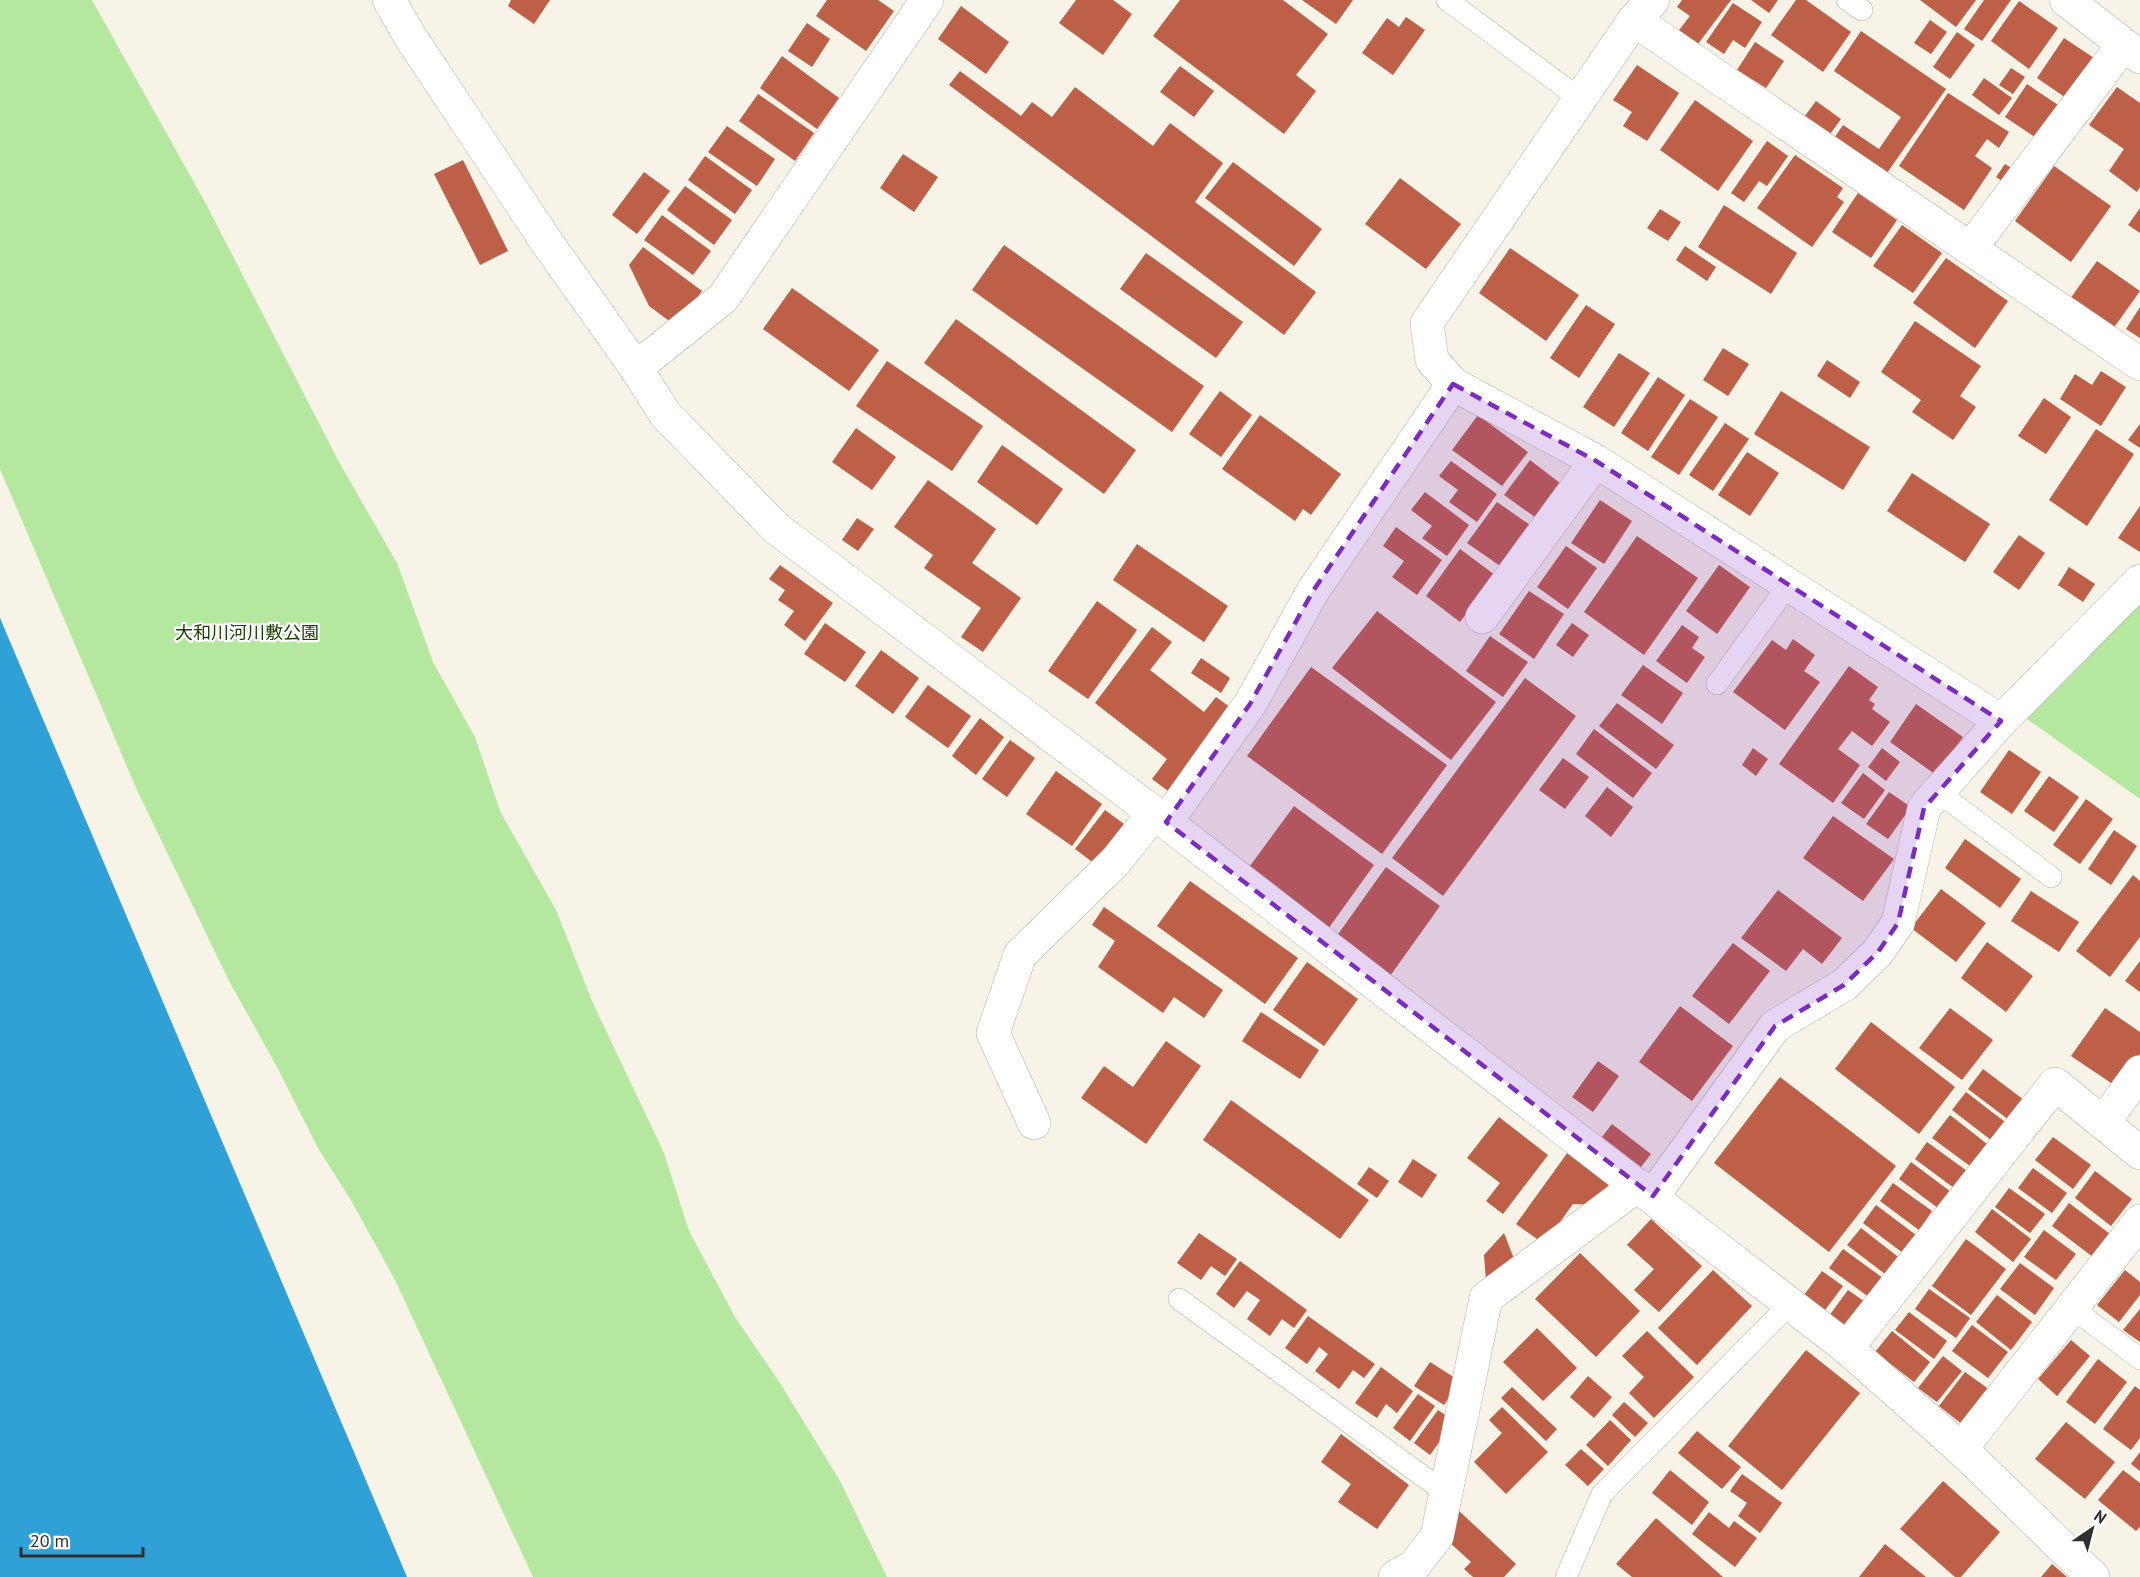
<svg xmlns="http://www.w3.org/2000/svg" width="2140" height="1577" font-family="'PT Sans','Noto Sans JP',sans-serif">
<style>
.green{fill:#b4e89f}
.water{fill:#30a1d7}
.building{fill:#be6047}
.lines{fill:none;stroke-linecap:round;stroke-linejoin:round}
.service-casing{stroke:#b7b3a9;stroke-width:22}
.minor-casing{stroke:#b7b3a9;stroke-width:34}
.tertiary-casing{stroke:#b7b3a9;stroke-width:34}
.service{stroke:#fff;stroke-width:21}
.minor{stroke:#fff;stroke-width:33}
.tertiary{stroke:#fff;stroke-width:33}
.marked{fill:#7b2cbf;fill-opacity:0.2;stroke:#7b2cbf;stroke-width:4.5;stroke-dasharray:12 8;stroke-linejoin:round}
.labels{text-anchor:middle;dominant-baseline:central;stroke-width:4.5;stroke-linejoin:round;paint-order:stroke}
.park-label{font-size:18px;fill:#1c4007;stroke:#fff}
</style>
<rect width="100%" height="100%" fill="#f7f3e7"/>
<path class="green" d="M0 0H92L206 204 339 462 397 563 433 662 475 737 500 811 556 910 592 1001 664 1153 689 1231 735 1317 780 1383 840 1481 887 1577H533L395 1280 352 1202 318 1148 277 1067 228 979 137 790 0 469Z
M2140 581V799L2013 709Z"/>
<path class="water" d="M0 618 407 1577H0Z"/>
<path class="building" d="M511 0H550L534 24 508 6Z
M827 0H878L894 11 866 51 816 16Z
M1076 0H1113L1132 14 1103 55 1059 23Z
M1180 0H1283L1328 34 1296 75 1316 91 1284 134 1153 36Z
M1302 0H1353L1336 24Z
M1682 0H1731L1698 44 1679 30 1690 16 1677 7Z
M1751 0H1778L1769 13Z
M1796 0H1806L1851 32 1823 72 1771 35Z
M1920 0H1976L1956 27Z
M1984 0H2011L1982 41 1964 29Z
M2019 1 2058 28 2029 69 1991 41Z
M1733 3 1762 22 1745 48 1733 40 1724 54 1706 42Z
M961 6 1009 42 986 74 938 39Z
M1406 17 1425 30 1393 75 1362 53 1387 18 1399 27Z
M1930 20 1947 32 1931 54 1914 43Z
M807 23 830 39 812 67 788 51Z
M1861 31 1946 89 1882 180 1830 144 1843 125 1879 149 1901 117 1834 71Z
M1957 32 1975 45 1950 79 1933 67Z
M2064 38 2097 60 2069 100 2037 78Z
M1755 42 1784 61 1766 88 1737 70Z
M782 56 839 98 817 129 760 88Z
M1637 65 1679 93 1647 141 1623 126 1632 112 1613 100Z
M1180 66 1214 91 1194 117 1160 92Z
M2011 68 2025 77 2013 94 1999 85Z
M960 71 1021 116 1032 102 1052 117 1075 87 1153 146 1170 123 1223 163 1195 202 1316 292 1284 335 949 85Z
M1984 78 2012 98 1999 115 1972 95Z
M2027 84 2064 109 2042 142 2005 117Z
M2117 87 2140 103V187L2137 192 2109 171 2124 149 2089 125Z
M1948 93 2009 132 1999 148 1987 139 1975 156 1992 168 1964 210 1899 166Z
M758 94 814 133 795 161 739 121Z
M1695 100 1753 141 1718 191 1660 150Z
M1816 101 1841 119 1825 141 1799 124Z
M727 126 775 159 757 186 708 152Z
M1767 141 1788 156 1767 186 1759 181 1744 202 1731 193Z
M903 154 938 177 914 212 880 188Z
M1795 155 1843 188 1837 197 1844 202 1812 247 1757 208Z
M705 156 752 190 735 214 688 180Z
M463 160 508 251 480 265 434 174Z
M1233 162 1322 229 1294 266 1205 198Z
M2005 164 2018 172 2008 185 1996 177Z
M2054 166 2111 206 2071 262 2015 221Z
M644 172 670 191 637 234 612 215Z
M1400 178 1461 224 1426 269 1365 224Z
M685 186 732 220 714 245 667 210Z
M1858 193 1897 220 1871 258 1832 232Z
M1724 205 1797 253 1771 294 1698 247Z
M2140 208V233L2128 225Z
M1660 209 1681 222 1668 241 1647 228Z
M662 215 711 251 693 275 644 240Z
M1902 225 1942 253 1913 293 1873 266Z
M1004 245 1204 386 1172 432 972 290Z
M1685 246 1716 267 1707 281 1676 260Z
M643 247 702 291 676 326 649 306 629 265Z
M1510 248 1579 295 1546 341 1479 293Z
M1146 253 1243 322 1216 358 1120 289Z
M1946 258 2008 301 1975 348 1913 303Z
M2097 261 2140 291 2113 329 2070 299Z
M792 288 879 350 849 391 763 329Z
M1586 305 1615 324 1579 378 1550 358Z
M2140 307V338L2126 329Z
M956 319 1136 450 1104 494 924 363Z
M1915 321 1981 366 1960 396 1976 407 1953 440 1912 412 1921 400 1881 372Z
M1723 348 1749 364 1728 396 1703 380Z
M1619 353 1650 373 1614 427 1583 407Z
M1827 360 1860 382 1850 398 1817 376Z
M887 361 983 426 952 471 856 406Z
M2101 371 2126 387 2101 426 2060 399 2075 374 2092 385Z
M1658 377 1685 395 1648 451 1621 433Z
M1220 391 1252 415 1221 457 1189 434Z
M1781 391 1870 447 1843 490 1754 434Z
M2044 398 2071 417 2046 454 2018 436Z
M1690 399 1718 417 1679 475 1651 457Z
M1260 415 1341 474 1311 515 1303 509 1295 521 1222 469Z
M1478 415 1528 452 1502 486 1452 450Z
M1725 423 1749 439 1713 491 1689 475Z
M2140 424V448L2128 440Z
M856 428 896 457 872 490 832 462Z
M2096 429 2134 454 2087 526 2049 500Z
M1002 445 1063 489 1037 525 977 482Z
M1747 452 1779 473 1750 516 1718 495Z
M1530 460 1564 486 1539 520 1504 495Z
M1451 461 1497 494 1477 522 1449 502 1458 490 1439 476Z
M1912 473 1990 524 1965 562 1887 511Z
M928 480 996 529 972 563 1021 598 983 652 961 637 981 608 924 568 933 555 894 527Z
M1425 492 1469 525 1447 556 1422 538 1432 526 1411 510Z
M1600 500 1632 521 1604 564 1571 543Z
M1497 502 1533 527 1503 568 1467 543Z
M2140 506V552L2118 538Z
M857 518 874 529 858 551 842 540Z
M1396 527 1442 560 1417 595 1392 577 1404 561 1383 546Z
M2019 535 2045 553 2019 590 1993 572Z
M1637 536 1698 578 1644 655 1584 612Z
M1137 544 1228 606 1204 642 1113 580Z
M1566 546 1597 568 1568 609 1537 587Z
M1460 549 1495 575 1460 622 1426 596Z
M780 565 833 603 805 641 784 625 794 611 778 600 785 590 769 579Z
M1719 565 1750 587 1717 634 1686 611Z
M2069 567 2095 584 2083 602 2058 585Z
M1529 591 1564 614 1534 659 1499 634Z
M1097 601 1137 630 1088 699 1048 671Z
M1377 611 1496 702 1451 760 1332 668Z
M825 623 866 652 845 682 804 654Z
M1572 623 1589 635 1573 657 1556 645Z
M1682 625 1699 637 1692 648 1705 657 1687 683 1656 661Z
M1152 627 1172 642 1150 670 1204 712 1216 697 1234 710 1171 793 1152 779 1167 759 1095 703Z
M1490 636 1528 662 1503 697 1466 671Z
M1793 639 1815 655 1804 671 1820 682 1785 730 1733 692 1772 640 1786 650Z
M881 650 919 678 893 714 855 686Z
M1201 658 1230 678 1221 693 1191 673Z
M1643 665 1683 693 1662 724 1621 695Z
M1849 666 1878 687 1869 700 1875 704 1872 709 1890 722 1872 746 1852 731 1838 749 1860 765 1833 803 1779 764Z
M1311 667 1447 765 1382 854 1247 756Z
M1525 678 1576 716 1443 896 1392 858Z
M928 685 971 716 948 748 905 717Z
M1617 703 1674 745 1656 769 1599 726Z
M1916 704 1963 737 1936 775 1890 742Z
M980 718 1004 737 976 775 952 756Z
M1594 729 1652 773 1633 798 1576 754Z
M1010 740 1035 758 1007 797 982 779Z
M1753 748 1768 759 1756 776 1742 765Z
M1882 748 1900 762 1886 781 1868 767Z
M2009 750 2041 772 2012 814 1980 792Z
M1563 758 1589 777 1565 809 1539 790Z
M1056 771 1102 804 1072 846 1026 814Z
M1863 773 1885 790 1864 819 1841 803Z
M2049 776 2079 797 2054 832 2024 811Z
M1607 787 1633 807 1611 837 1585 816Z
M1889 792 1911 807 1888 839 1866 824Z
M2086 799 2113 819 2080 864 2053 845Z
M1294 806 1374 865 1328 929 1247 870Z
M1105 810 1124 824 1095 864 1075 849Z
M1833 816 1894 859 1863 901 1803 858Z
M2114 830 2137 846 2111 885 2088 869Z
M1965 839 2021 879 2000 908 1945 868Z
M1386 867 1440 906 1390 976 1336 937Z
M2133 875 2140 881V937L2110 977 2076 951Z
M1190 881 1298 958 1265 1004 1157 926Z
M1941 889 1986 923 1956 962 1911 928Z
M1778 890 1842 938 1822 964 1803 949 1786 971 1741 938Z
M2031 891 2079 922 2059 952 2011 921Z
M1104 907 1223 990 1204 1018 1174 997 1163 1013 1098 967 1115 941 1092 925Z
M1987 942 2033 976 2006 1012 1961 978Z
M1733 943 1770 971 1729 1024 1692 996Z
M2140 961V992L2125 981Z
M1307 962 1358 999 1324 1046 1273 1010Z
M1680 1006 1733 1046 1692 1101 1639 1062Z
M1950 1008 1993 1040 1962 1080 1919 1048Z
M2105 1008 2140 1032V1054L2117 1087 2071 1056Z
M1261 1012 1319 1050 1300 1079 1242 1041Z
M1871 1022 1955 1087 1919 1134 1835 1069Z
M1166 1041 1201 1066 1146 1144 1081 1098 1104 1066 1133 1087Z
M1598 1061 1619 1076 1593 1112 1572 1097Z
M1983 1069 2024 1100 2009 1120 1968 1089Z
M1780 1077 1896 1166 1829 1252 1714 1163Z
M1966 1092 2005 1122 1991 1140 1952 1110Z
M1231 1100 1369 1200 1340 1239 1203 1140Z
M1950 1115 1987 1144 1970 1166 1932 1138Z
M1499 1117 1548 1155 1503 1214 1486 1201 1500 1183 1467 1158Z
M1612 1124 1651 1154 1641 1167 1602 1137Z
M2053 1137 2091 1165 2073 1189 2035 1160Z
M1927 1142 1967 1171 1954 1188 1915 1159Z
M1568 1152 1610 1183 1593 1205 1573 1204 1544 1244 1516 1224Z
M1413 1159 1437 1175 1422 1198 1398 1182Z
M1911 1162 1951 1192 1938 1208 1899 1179Z
M1369 1167 1389 1181 1377 1198 1357 1184Z
M2033 1168 2067 1193 2052 1213 2018 1188Z
M2095 1171 2132 1199 2111 1226 2075 1198Z
M1893 1183 1932 1211 1919 1230 1880 1201Z
M2009 1188 2045 1214 2030 1233 1995 1207Z
M2069 1203 2110 1234 2093 1257 2052 1226Z
M1876 1205 1916 1235 1903 1253 1863 1223Z
M1992 1209 2031 1239 2013 1262 1975 1232Z
M1651 1219 1702 1266 1659 1312 1634 1290 1654 1269 1627 1245Z
M1861 1228 1902 1260 1889 1277 1847 1245Z
M2044 1230 2076 1254 2056 1280 2024 1257Z
M1199 1233 1237 1259 1225 1276 1211 1266 1201 1280 1177 1263Z
M1504 1233 1518 1269 1486 1281 1484 1255Z
M1966 1239 2006 1269 1971 1315 1932 1286Z
M1843 1249 1887 1281 1873 1300 1829 1268Z
M1580 1253 1640 1311 1596 1357 1535 1299Z
M1240 1261 1307 1310 1294 1328 1282 1319 1270 1336 1247 1319 1260 1300 1247 1291 1234 1308 1216 1294Z
M2020 1263 2054 1288 2035 1315 2000 1289Z
M1713 1270 1752 1306 1697 1365 1658 1328Z
M2125 1270 2140 1282V1295L2119 1322 2097 1305Z
M1822 1271 1843 1286 1825 1310 1804 1295Z
M1929 1289 1970 1318 1956 1338 1915 1309Z
M1848 1290 1868 1304 1850 1330 1829 1316Z
M1997 1295 2032 1322 2011 1350 1976 1322Z
M2140 1309V1342L2123 1330Z
M1909 1312 1947 1341 1934 1359 1895 1330Z
M1308 1316 1375 1364 1364 1378 1353 1370 1339 1389 1315 1371 1328 1354 1319 1347 1307 1364 1285 1348Z
M1972 1325 2008 1352 1988 1378 1952 1351Z
M1537 1328 1577 1368 1543 1401 1503 1362Z
M1647 1331 1694 1377 1654 1418 1629 1393 1644 1377 1622 1356Z
M1892 1331 1930 1362 1914 1382 1875 1352Z
M2071 1340 2090 1356 2057 1396 2038 1379Z
M1806 1350 1860 1393 1782 1490 1728 1446Z
M1943 1356 1962 1371 1937 1402 1918 1388Z
M2098 1359 2127 1382 2095 1424 2066 1402Z
M1430 1362 1460 1381 1444 1405 1414 1386Z
M1381 1367 1413 1391 1397 1413 1386 1404 1377 1418 1355 1403Z
M1965 1372 1990 1390 1963 1425 1939 1406Z
M1588 1376 1612 1397 1594 1418 1570 1397Z
M2135 1386 2140 1390V1438L2131 1450 2103 1429Z
M1512 1387 1557 1429 1546 1441 1501 1398Z
M1418 1394 1435 1406 1410 1441 1393 1428Z
M1624 1402 1648 1423 1635 1437 1612 1415Z
M1502 1407 1548 1452 1506 1494 1474 1462 1502 1433 1489 1420Z
M1438 1410 1454 1421 1430 1455 1414 1443Z
M1610 1420 1631 1440 1608 1466 1586 1445Z
M2066 1422 2115 1462 2085 1499 2035 1459Z
M1697 1431 1741 1467 1722 1489 1678 1453Z
M1341 1434 1409 1485 1377 1529 1338 1502 1351 1484 1321 1462Z
M1581 1449 1604 1469 1588 1486 1565 1465Z
M2140 1452V1471L2131 1464Z
M1670 1470 1709 1502 1692 1525 1652 1493Z
M2123 1470 2140 1483V1527L2136 1531 2098 1500Z
M1742 1474 1782 1503 1760 1533 1738 1516 1747 1503 1730 1491Z
M1943 1481 2000 1532 1961 1577H1955L1900 1529Z
M1457 1509 1516 1564 1504 1577H1473L1464 1569 1471 1562 1447 1540Z
M1709 1512 1729 1528 1734 1521 1757 1538 1735 1567 1692 1534Z
M1656 1518 1723 1577H1632L1616 1564Z
M1885 1544 1926 1577H1859Z
M2052 1564 2067 1577H2041Z"/>
<g class="lines">
<defs>
<path id="service" d="M1447 0 1580 99
M1847 0 1862 10
M1717 684 1789 584
M1938 792 2051 877
M1179 1299 1446 1493
M2072 1308 2140 1359
M1566 1577 1602 1494 1791 1303"/>
<path id="minor" d="M1653 0 1634 20 1427 323 1432 360 1453 384 1596 461 2001 721
M2066 0 2140 57
M1634 20 2140 364
M1971 248 2123 45
M636 368 723 298 927 0
M1482 617 1596 461
M1166 822 1250 704 1313 591 1453 384
M1034 1123 993 1033 1020 955 1116 861 1154 813
M2103 1123 2140 1072
M1653 1196 1775 1026 1844 985 1878 952 1898 923 1924 808 2001 721 2140 581
M1847 1348 2055 1084 2140 1153
M1961 1449 2140 1221
M1395 1577 1414 1566 1437 1536 1486 1298 1638 1185"/>
<path id="tertiary" d="M389 0 411 38 548 244 636 368 665 414 776 528 1154 813 1847 1348 1961 1449 2093 1577"/>
</defs>
<use href="#service" class="service-casing"/>
<use href="#minor" class="minor-casing"/>
<use href="#tertiary" class="tertiary-casing"/>
<use href="#service" class="service"/>
<use href="#minor" class="minor"/>
<use href="#tertiary" class="tertiary"/>
</g>
<path class="marked" d="M1453 384 1596 461 2001 721 1924 808 1898 923 1878 952 1844 985 1775 1026 1653 1196 1166 822 1250 704 1313 591Z"/>
<g class="labels">
<g class="park-label">
<text x="247" y="632">大和川河川敷公園</text>
</g>
</g>
<g transform="translate(2092 1529) rotate(35)" stroke="#ffffff" stroke-width="4.5" paint-order="stroke">
<path d="M0-4.5L10 22L0 15L-10 22Z" fill="#302f2b"/>
<text y="-9" font-size="16" font-weight="bold" text-anchor="middle" fill="#302f2b">N</text>
</g>
<path d="M21 1547v9h122v-9" fill="none" stroke="#302f2b" stroke-width="3"/>
<text x="30" y="1547" font-size="18" fill="#302f2b" stroke="#ffffff" stroke-width="4.5" paint-order="stroke">20 m</text>
</svg>
